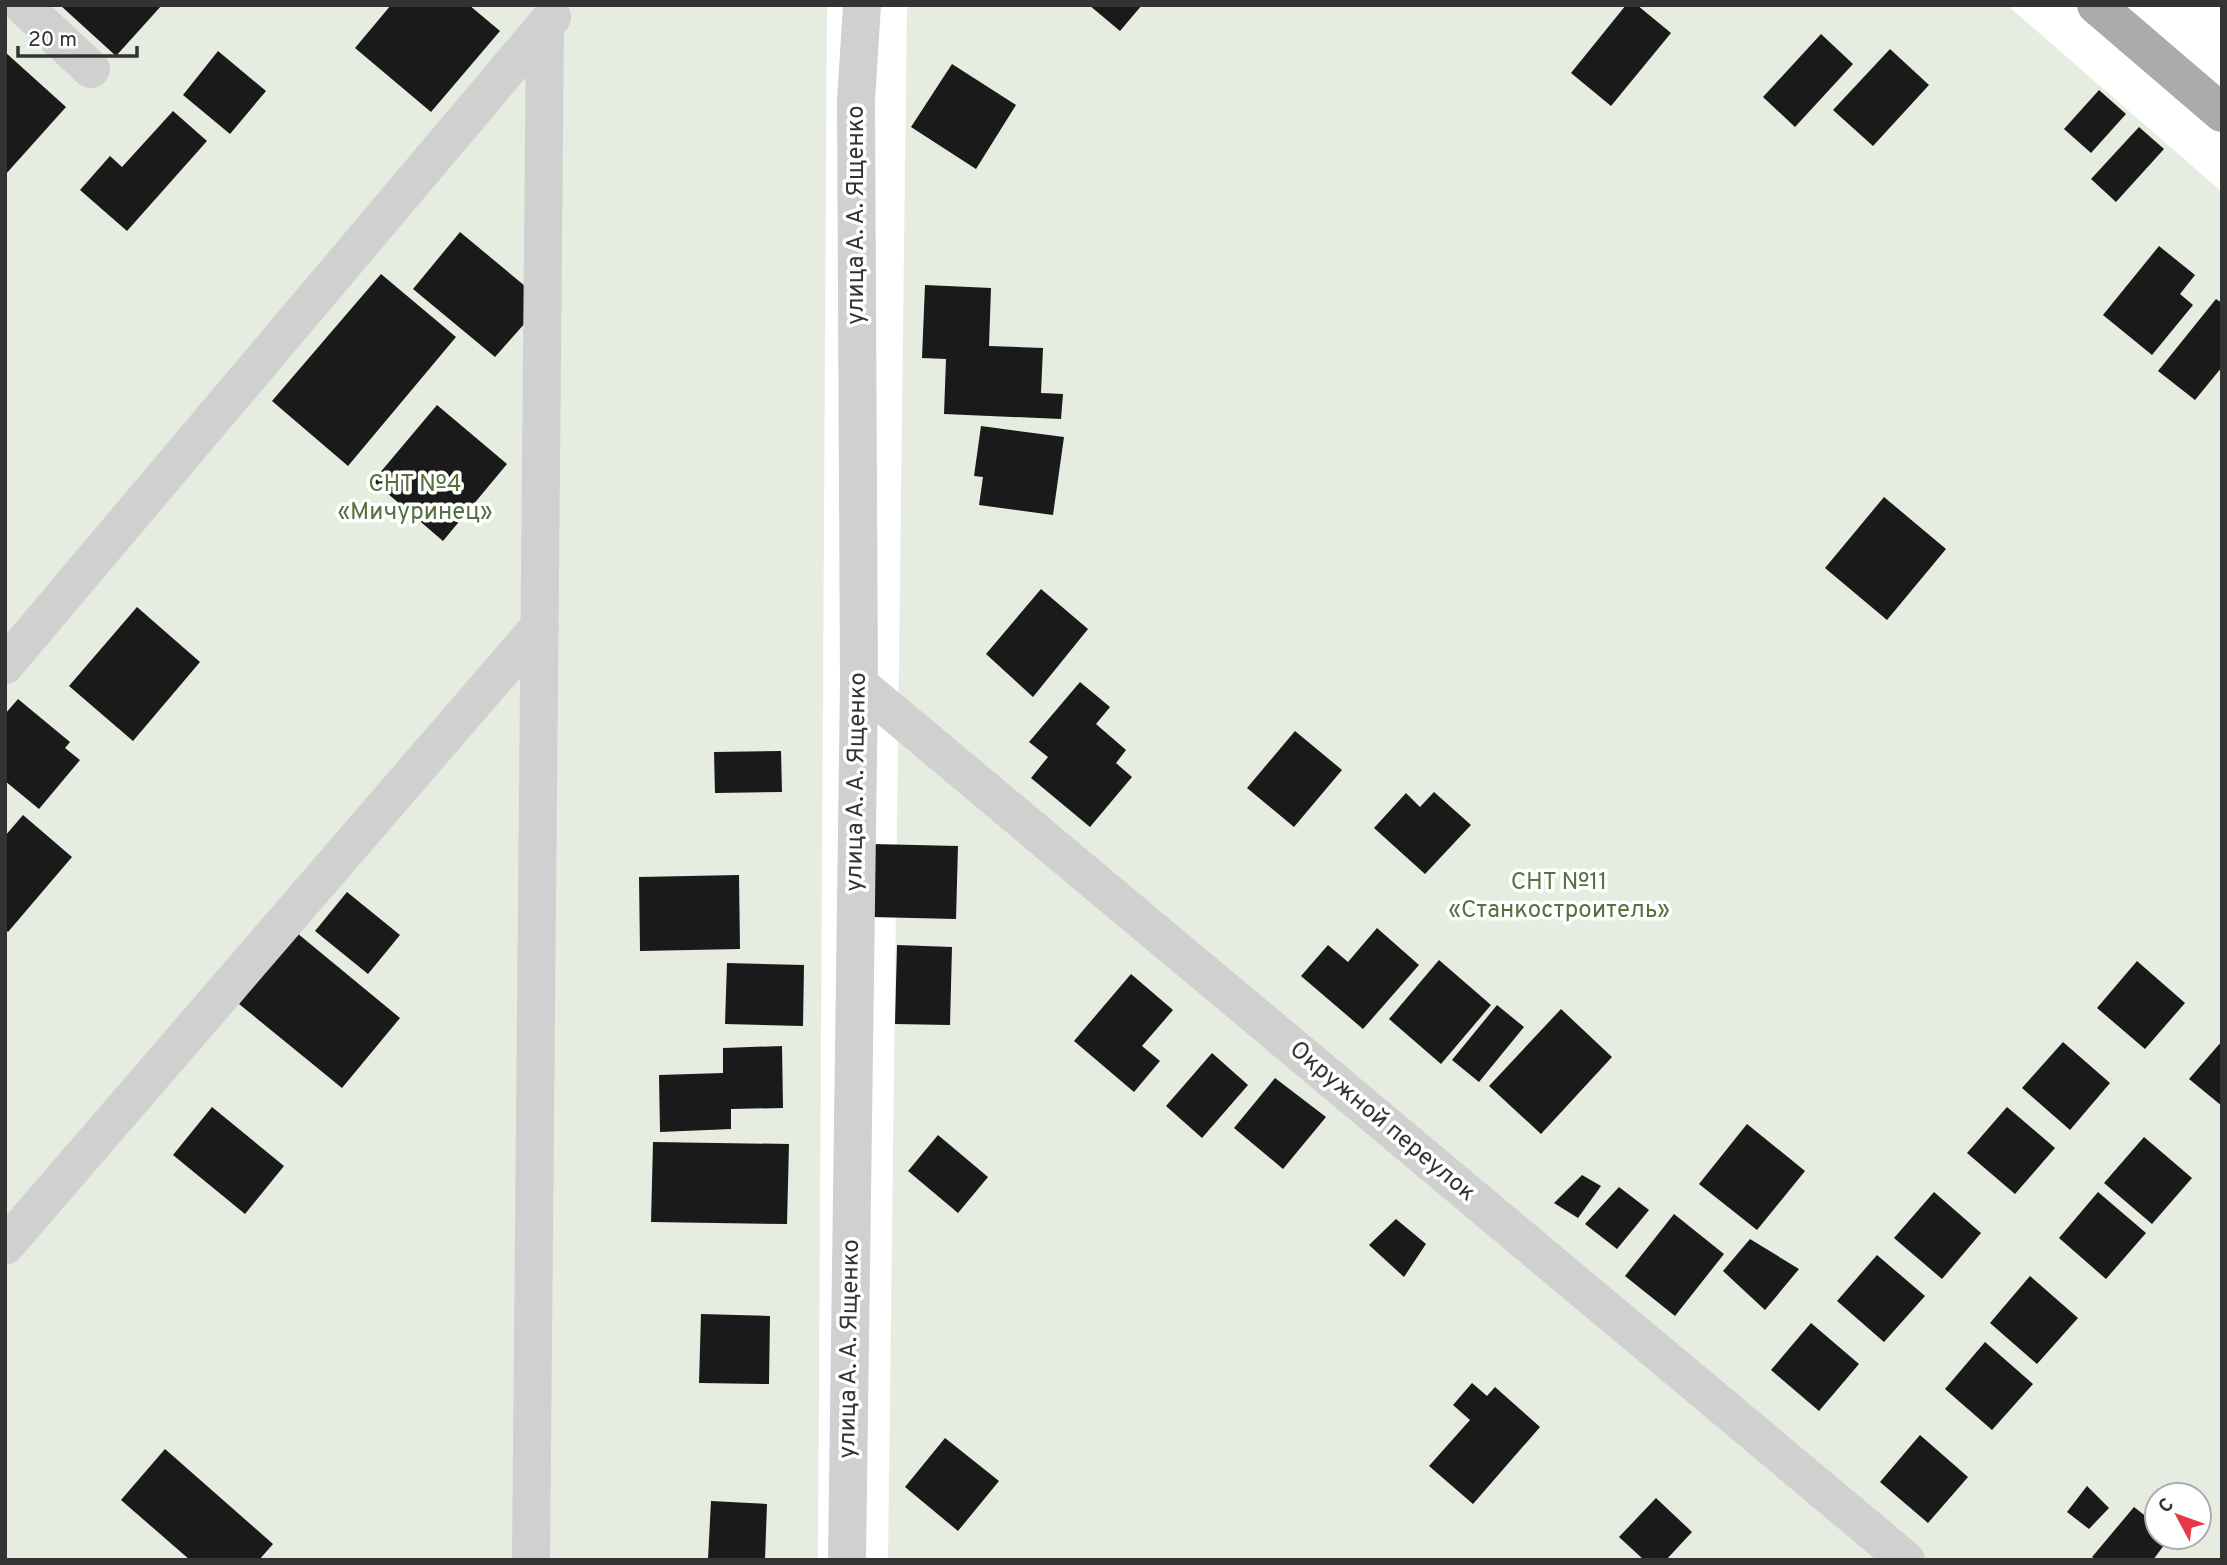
<svg xmlns="http://www.w3.org/2000/svg" width="2227" height="1565" font-family="Overpass,sans-serif">
<style>
.green{fill:#e6ecdf;fill-rule:evenodd}
.building{fill:#1a1a1a}
.lines{fill:none;stroke-linecap:round;stroke-linejoin:round}
.minor{stroke:#d0d0d0;stroke-width:38}
.major{stroke:#ababab;stroke-width:38}
.labels{text-anchor:middle;dominant-baseline:central;stroke-width:7;stroke-linejoin:round;paint-order:stroke}
.street-label{font-size:24px;fill:#333;stroke:#fff}
.park-label{font-size:24px;fill:#56703f;stroke:#fff}
</style>
<rect width="100%" height="100%" fill="#fff"/>
<path class="green" d="M5 5H827L818 1560H5Z
M907 5H2007L2222 192V1560H888ZM2157 1495H2199V1537H2157Z"/>
<path class="building" d="M60 5H162L116 56Z
M391 5H469L500 31 431 112 355 48Z
M1089 5H1142L1120 31Z
M1626 5H1637L1671 33 1611 106 1571 73Z
M1821 34 1853 64 1795 127 1763 97Z
M1890 49 1929 85 1873 146 1833 110Z
M218 51 266 91 230 134 183 95Z
M5 52 66 107 5 175Z
M952 64 1016 105 976 169 911 127Z
M2099 90 2126 114 2091 153 2064 129Z
M173 111 207 141 127 231 80 190 110 156 122 167Z
M2139 127 2164 149 2116 202 2091 179Z
M460 232 531 291 526 322 495 357 413 289Z
M2159 246 2195 275 2180 294 2193 305 2152 355 2103 315Z
M381 274 456 337 348 466 272 401Z
M925 285 991 288 989 346 1043 348 1041 393 1063 394 1061 419 944 414 946 359 922 358Z
M2216 299 2222 303V367L2195 400 2158 371Z
M437 405 507 464 443 541 373 481Z
M981 426 1064 437 1053 515 979 505 983 477 974 476Z
M1884 497 1946 549 1887 620 1825 568Z
M1041 589 1088 629 1033 697 986 654Z
M137 607 200 662 133 741 69 686Z
M1080 682 1110 707 1096 724 1126 750 1116 763 1132 777 1090 827 1031 778 1048 757 1029 742Z
M18 699 70 742 65 748 80 760 39 809 5 781V714Z
M1295 731 1342 770 1294 827 1247 788Z
M781 751 782 792 715 793 714 752Z
M1434 792 1471 825 1425 874 1374 828 1406 793 1420 807Z
M23 815 72 857 8 932 5 929V836Z
M873 844 958 846 956 919 871 917Z
M739 875 740 949 640 951 639 877Z
M347 892 400 935 368 974 315 931Z
M1377 928 1419 965 1363 1029 1301 976 1328 945 1348 962Z
M297 933 400 1018 342 1088 239 1004Z
M897 945 952 947 950 1025 895 1024Z
M1439 960 1491 1005 1441 1064 1389 1019Z
M2137 961 2185 1003 2145 1049 2097 1008Z
M727 963 804 965 803 1026 725 1024Z
M1131 974 1173 1010 1142 1046 1160 1061 1134 1092 1074 1041Z
M1497 1005 1524 1027 1479 1082 1452 1060Z
M1561 1009 1612 1057 1541 1134 1489 1086Z
M2222 1041V1106L2189 1079Z
M2063 1042 2110 1083 2070 1130 2022 1088Z
M782 1046 783 1108 731 1109V1129L660 1132 659 1075 723 1073V1048Z
M1212 1053 1248 1085 1202 1138 1166 1106Z
M1275 1078 1326 1117 1283 1169 1234 1128Z
M212 1107 284 1166 245 1214 173 1155Z
M2007 1107 2055 1148 2015 1194 1967 1153Z
M1747 1124 1805 1171 1757 1230 1699 1184Z
M938 1135 988 1177 958 1213 908 1171Z
M2144 1137 2192 1178 2152 1224 2104 1183Z
M653 1142 789 1144 787 1224 651 1222Z
M1582 1175 1601 1186 1578 1218 1554 1203Z
M1619 1187 1649 1210 1617 1249 1585 1224Z
M1934 1192 1981 1233 1942 1279 1894 1238Z
M2098 1192 2146 1233 2106 1279 2059 1238Z
M1674 1214 1724 1254 1675 1316 1625 1276Z
M1396 1219 1426 1244 1404 1277 1369 1245Z
M1750 1239 1799 1269 1765 1310 1723 1271Z
M1877 1255 1925 1296 1884 1342 1837 1301Z
M2030 1276 2078 1318 2037 1364 1990 1323Z
M701 1314 770 1316 769 1384 699 1383Z
M1811 1323 1859 1364 1819 1411 1771 1370Z
M1985 1342 2033 1384 1992 1430 1945 1389Z
M1472 1383 1487 1396 1495 1387 1540 1427 1473 1504 1429 1466 1470 1420 1453 1405Z
M1920 1435 1968 1477 1928 1523 1880 1482Z
M945 1438 999 1481 958 1531 905 1487Z
M165 1449 273 1544 259 1560H190L121 1500Z
M2087 1486 2109 1508 2089 1529 2067 1512Z
M1656 1498 1692 1532 1666 1560H1644L1619 1537Z
M711 1501 767 1504 765 1560 708 1559Z
M2134 1507 2157 1525V1537H2170L2153 1560H2096L2092 1557Z"/>
<g class="lines">
<path class="minor" d="M22 5 91 69
M5 665 552 17
M859 684 1906 1560
M5 1246 540 626
M531 1560 545 26
M847 1560 859 684 856 101 862 5"/>
<path class="major" d="M2096 5 2222 113"/>
</g>
<g class="labels">
<g class="street-label">
<text transform="translate(857 215) rotate(-90)">улица А. А. Ященко</text>
<text transform="translate(857 782) rotate(-89)">улица А. А. Ященко</text>
<text transform="translate(1382 1122) rotate(40)">Окружной переулок</text>
<text transform="translate(850 1349) rotate(-89)">улица А. А. Ященко</text>
</g>
<g class="park-label">
<text x="415" y="485">СНТ №4<tspan x="415" dy="28">«Мичуринец»</tspan></text>
<text x="1559" y="883">СНТ №11<tspan x="1559" dy="28">«Станкостроитель»</tspan></text>
</g>
</g>
<rect width="2227" height="1565" fill="none" stroke="#333333" stroke-width="14"/>
<g transform="translate(2178 1516) rotate(311)"><circle r="33" fill="#ffffff" stroke="#adadad" stroke-width="2"/>
<path d="M0-5L12 26L0 18L-12 26Z" fill="#e63946"/>
<text y="-10" font-size="19" font-weight="bold" text-anchor="middle" fill="#333333">С</text>
</g>
<path d="M18 46v10h119v-10" fill="none" stroke="#333333" stroke-width="3.5"/>
<text x="28" y="46" font-size="21" fill="#333333" stroke="#ffffff" stroke-width="5" paint-order="stroke">20 m</text>
</svg>
